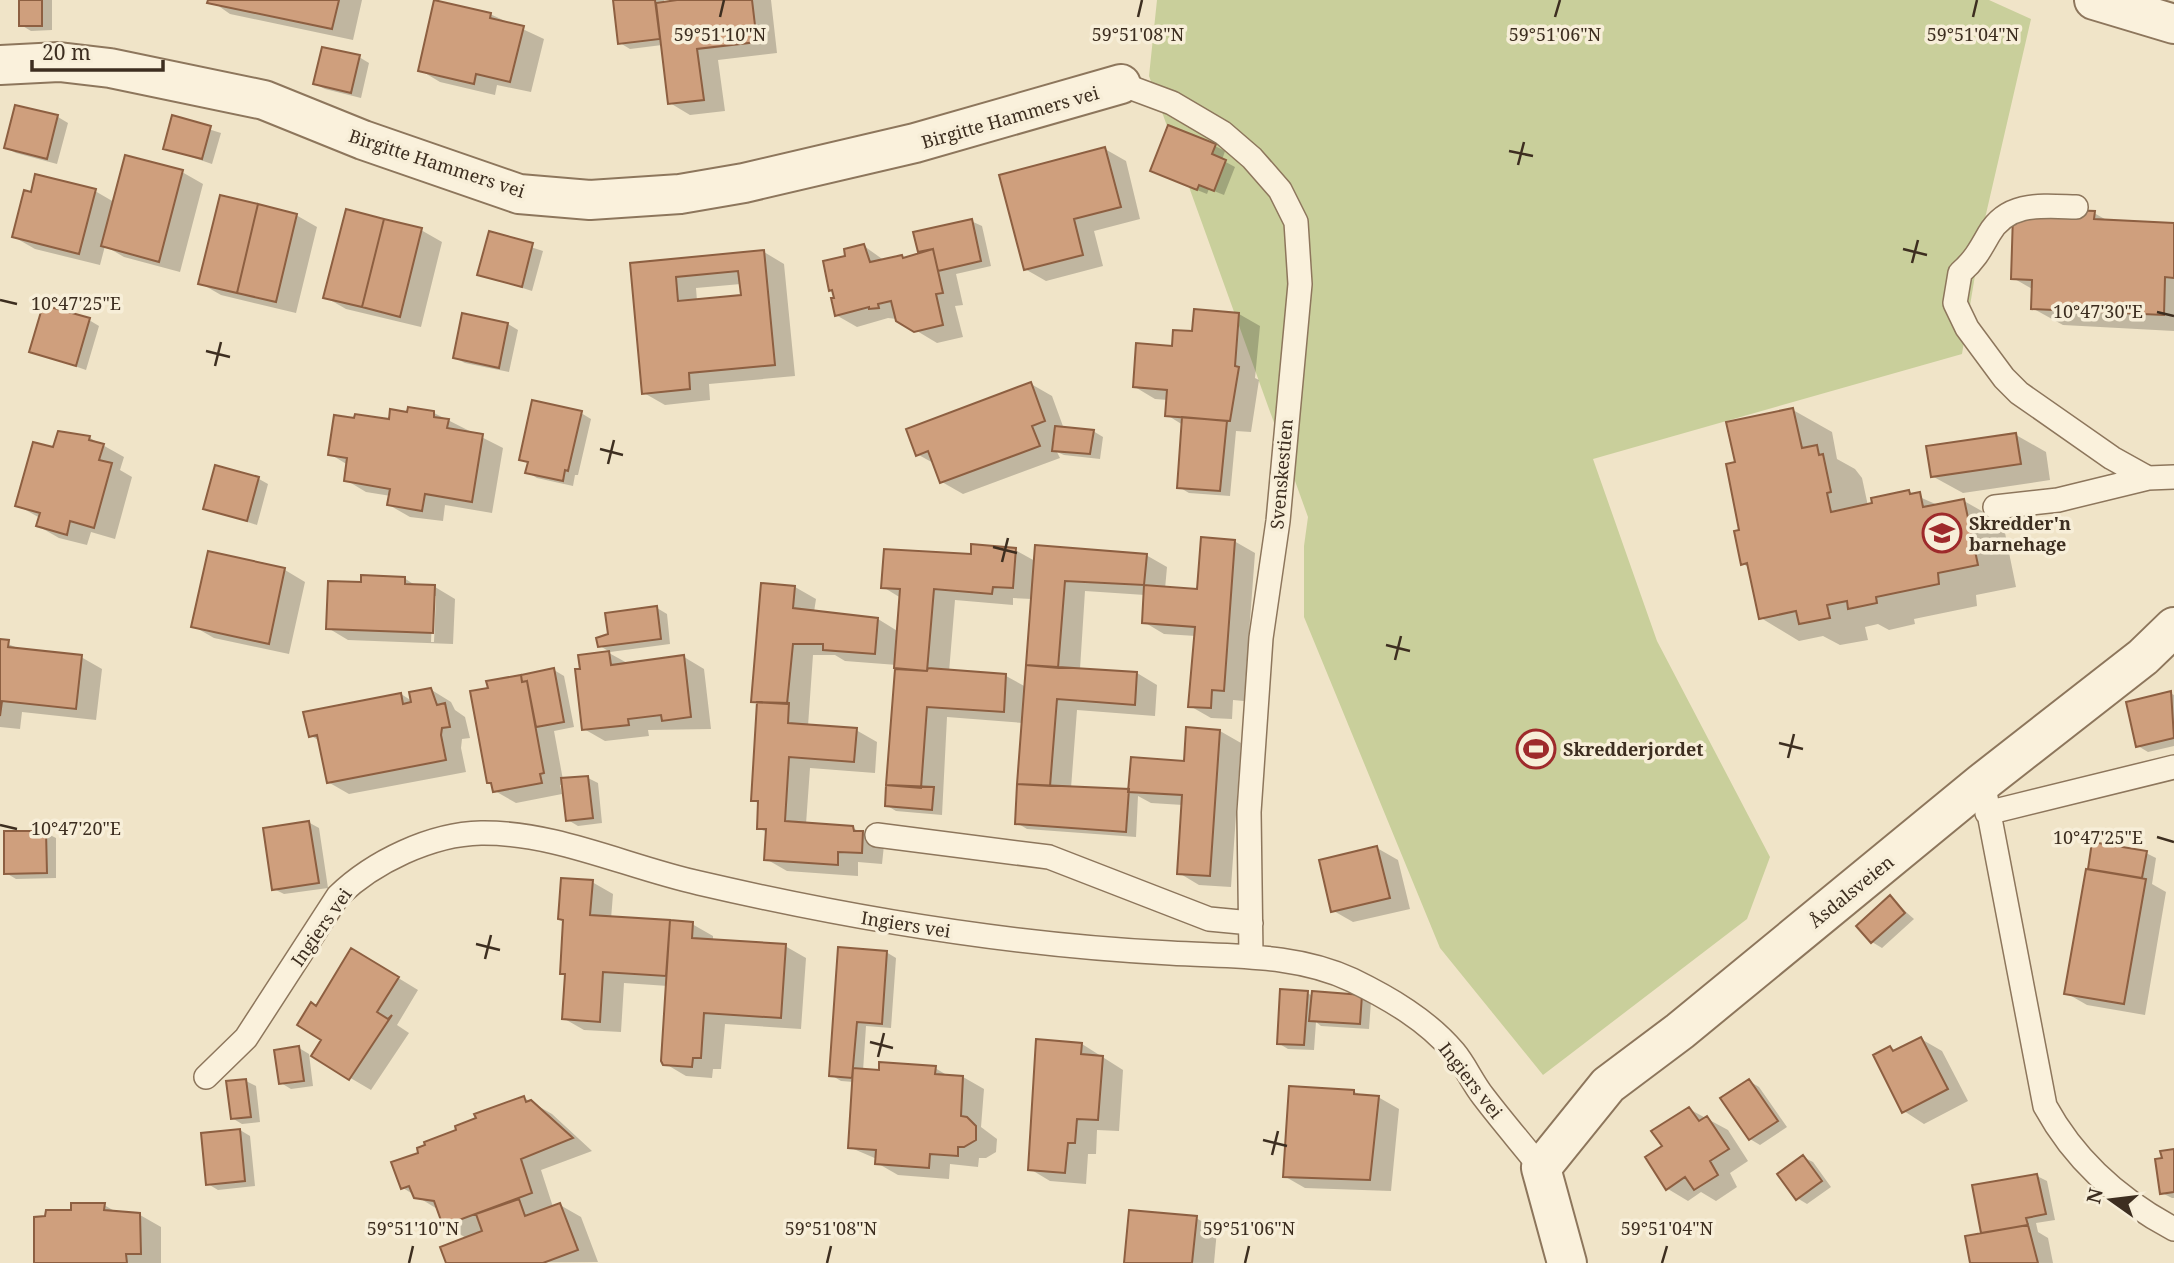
<svg xmlns="http://www.w3.org/2000/svg" width="2174" height="1263" font-family="'Noto Serif',serif">
<style>
.green{fill:#c9cf9b}
.shadow{fill:#0003;fill-rule:evenodd}
.building{fill:#cf9f7d;stroke:#8d5f41;stroke-width:2;fill-rule:evenodd}
.lines{fill:none;stroke-linecap:round;stroke-linejoin:round}
.service-casing{stroke:#8d765c;stroke-width:26}
.minor-casing{stroke:#8d765c;stroke-width:42}
.service{stroke:#faf1dc;stroke-width:23}
.minor{stroke:#faf1dc;stroke-width:38}
.ticks{fill:none;stroke:#3d2e20;stroke-width:2.5}
.labels{text-anchor:middle;dominant-baseline:central;stroke-width:7;stroke-linejoin:round;paint-order:stroke}
.street-label{font-size:18px;fill:#3d2e20;stroke:#f7eed8}
.poi-label{font-size:18px;font-weight:bold;fill:#3d2e20;stroke:#f7eed8;text-anchor:start}
.ticks-label{font-size:18px;text-anchor:middle;fill:#3d2e20;stroke:#f7eed8;stroke-width:7;stroke-linejoin:round;paint-order:stroke}
</style>
<rect width="100%" height="100%" fill="#f0e4c8"/>
<path class="green" d="M1157 0H1989L2031 19 1983 227 1962 354 1593 459 1657 641 1770 857 1747 919 1543 1075 1440 948 1304 617V546L1308 517 1149 76Z"/>
<path class="shadow" d="M20 0H52V30L31 31 21 25Z
M210 0H362L353 40 230 14Z
M615 0H664L665 4 691 0H771L777 53 718 60 725 111 690 115 670 103 662 45 630 49 620 43Z
M490 14 544 39 531 92 497 85 495 95 440 82 420 70Z
M359 57 369 63 361 98 325 89 315 84Z
M16 107 58 117 68 123 57 164 16 153 6 148Z
M173 118 221 133 212 164 165 148Z
M1215 146 1225 151 1222 160 1235 167 1224 195 1209 189 1207 194 1162 176Z
M1105 149 1126 161 1140 219 1094 231 1103 266 1046 281 1025 269Z
M182 172 203 184 180 272 124 257 105 246 100 265 35 249 14 237 95 191 114 202Z
M2094 213 2110 222 2174 225V331L2063 325 2032 308 2034 290 2013 278Z
M296 215 317 227 296 313 221 295 200 283Z
M971 221 982 226 991 266 956 274 963 305 955 306 963 337 937 343 897 319 888 318 857 327 836 315 834 292 831 289 847 257 864 246 885 261 906 259 924 254 919 251Z
M421 230 442 242 421 327 346 309 325 297Z
M490 234 543 251 532 291 479 274Z
M764 252 784 264 795 376 709 384 710 400 665 405 644 393 632 264ZM741 284 743 297 697 301 696 288Z
M1239 314 1260 326 1255 378 1259 380 1251 432 1236 431 1230 496 1189 493 1179 487 1183 425 1167 415 1168 400 1155 399 1135 387 1173 348 1193 333Z
M89 320 99 326 86 370 31 351Z
M508 324 518 330 509 372 465 363 455 358Z
M1031 384 1052 396 1064 429 1093 431 1103 437 1100 459 1064 455 1057 452 1060 458 963 494 942 482 935 464 917 454Z
M1793 410 1832 432 1837 459 1855 469 1862 478 1868 506 1908 492 1940 506 1964 501 2003 523 2016 587 1976 595 1977 606 1914 619 1915 624 1889 630 1878 624 1865 627 1868 640 1840 645 1823 636 1799 641 1761 618 1750 568 1743 564 1737 464Z
M434 413 503 448 492 513 445 505 443 521 410 517 389 505 391 496 366 492 346 480 348 465 330 454 390 421Z
M581 413 591 419 578 475H575L573 486 537 478 527 472 529 464 521 459Z
M59 433 90 438 124 457 120 470 132 477 115 539 91 532 87 545 59 538 38 526 40 518 17 505 54 449Z
M2016 435 2046 452 2050 480 1963 493 1932 476Z
M259 479 268 484 257 525 205 508Z
M1234 541 1255 553 1244 701 1233 700 1232 719 1211 718 1190 706 1196 636 1164 634 1144 622 1145 595 1085 591 1080 669 1137 673 1157 685 1155 716 1077 710 1071 788 1130 790 1186 763 1220 731 1241 743 1231 887 1199 885 1179 873 1183 805 1151 803 1138 796 1136 837 1027 829 1017 823 1023 723 947 717 942 815 896 811 886 805 897 665 845 661 835 655H813L808 726 856 730 877 742 875 773 810 768 806 824 853 828 884 845 882 864 858 862V876L787 871 766 859 768 833 758 828 760 804 752 800 759 704 753 701 795 587 816 599 814 612 878 619 899 632 901 598 883 587 973 556 1015 550 1035 561 1146 555 1167 567 1165 589 1198 591ZM1013 598 1032 599 1026 687 1006 676 949 672 955 600 1013 605Z
M209 553 285 570 305 582 289 654 214 638 193 626Z
M404 578 418 587H435L455 599 453 644 348 640 328 628 362 584ZM433 596H436L434 642H431Z
M657 608 667 614 670 644 610 652 600 646 610 635Z
M0 641 23 650 81 657 102 669 96 720 22 712 20 729 0 727Z
M609 653 629 664 684 657 704 669 711 729 648 730 649 736 605 741 584 729Z
M554 670 564 676 574 727 554 731 563 780 588 778 598 783 602 823 578 826 568 820 564 784 560 785 562 794 516 803 495 791 489 782 472 692Z
M430 689 451 702 455 710 465 717 470 738 462 739 461 748 466 772 349 794 328 782 320 741 311 736 401 694 412 701Z
M2170 693 2174 695V746L2148 752 2138 746Z
M308 822 319 828 328 888 284 894 274 889Z
M46 833 56 838V878L16 879 6 873Z
M2094 844 2146 853 2156 858 2152 884 2166 892 2145 1015 2087 1005 2066 993Z
M1377 848 1398 860 1410 909 1353 922 1332 910Z
M592 882 613 894 611 919 692 924 713 936V941L785 946 806 958 801 1029 725 1024 721 1069H713L712 1078 686 1076 664 1063 668 986 624 983 621 1032 584 1030 563 1018 566 976 562 973Z
M1890 898 1914 919 1882 948 1872 942Z
M886 952 896 958 891 1028 866 1026 863 1071 935 1068 950 1077H963L984 1089 981 1127 997 1139 996 1152 986 1158H979L978 1167 950 1164 949 1179 898 1175 877 1163V1159L849 1147 854 1082 841 1081 831 1075Z
M372 962 418 990 397 1025 409 1033 371 1090 313 1056 323 1039 317 1008Z
M1307 993 1313 996H1361L1371 1002 1369 1029 1321 1026 1316 1022 1314 1050 1288 1049 1278 1043Z
M1921 1039 1942 1051 1968 1101 1924 1124 1904 1111 1890 1048 1896 1052Z
M1082 1044 1123 1070 1119 1131 1097 1130 1096 1154H1088L1086 1184 1050 1181 1030 1169Z
M299 1048 309 1054 313 1086 291 1089 281 1083Z
M246 1081 256 1086 260 1122 242 1124 232 1118Z
M1749 1081 1759 1087 1787 1127 1760 1145 1750 1139Z
M1353 1091 1362 1096 1378 1097 1399 1109 1391 1191 1305 1188 1284 1176Z
M524 1098 552 1114 592 1151 541 1170 553 1207 560 1205 581 1217 598 1262 448 1263 468 1239 444 1225 439 1210 403 1188 420 1154Z
M1689 1109 1728 1130 1748 1161 1730 1173 1737 1187 1716 1201 1701 1192 1688 1201 1668 1189 1647 1158 1664 1147Z
M240 1130 250 1136 255 1186 218 1190 208 1184Z
M2174 1151V1198H2172L2162 1193 2164 1160Z
M1803 1157 1813 1162 1831 1187 1807 1204 1797 1198Z
M2037 1176 2047 1181 2055 1220 2036 1223 2038 1232 2048 1238 2053 1263H1971L1986 1234 1983 1232Z
M104 1205 118 1213 140 1215 161 1227V1263H36L73 1212Z
M1196 1218 1217 1230 1214 1263H1126Z"/>
<path class="building" d="M19 0H42V26H19Z
M208 0H339L332 29 207 3Z
M434 0 491 13 490 18 524 26 510 82 476 74 474 84 418 71Z
M613 0H655L660 39 618 44Z
M677 0H752L757 42 697 49 704 100 668 104 656 3Z
M322 47 360 55 351 93 313 84Z
M15 105 58 115 47 159 4 148Z
M172 115 211 126 202 159 163 149Z
M1168 125 1216 144 1212 154 1226 160 1214 191 1199 185 1197 190 1150 171Z
M1105 147 1121 207 1074 219 1083 255 1024 270 999 175Z
M125 155 183 170 159 262 101 246Z
M35 174 96 189 79 254 12 237 24 190 31 192Z
M220 195 258 204 237 293 198 284Z
M258 204 297 214 276 302 237 293Z
M346 209 384 219 362 307 323 298Z
M2067 210 2095 211 2094 219 2174 223V278L2165 277 2164 315 2031 309 2032 280 2011 279 2013 215Z
M384 219 422 228 400 317 362 307Z
M972 219 981 261 938 271 933 249 918 252 913 232Z
M489 231 533 243 522 287 477 275Z
M864 244 870 262 902 255 903 258 933 249 943 293 936 294 943 325 914 332 896 321 891 301 878 304 879 308 869 309V307L835 316 831 298H834L832 290 829 291 823 261 845 256 844 249Z
M764 250 775 365 689 373 690 389 642 394 630 263ZM738 271 741 295 678 301 676 277Z
M43 305 90 318 76 366 29 352Z
M1194 309 1239 313 1235 366 1239 367 1230 421 1165 416 1167 390 1133 387 1136 343 1172 346 1173 330 1192 331Z
M462 313 508 323 499 368 453 358Z
M1031 382 1045 421 1032 426 1040 446 940 483 928 451 916 456 906 429Z
M532 400 582 411 568 471 565 470 563 481 525 473 528 462 519 460Z
M408 407 434 411V417L449 419 447 428 483 434 472 502 425 494 422 511 387 505 390 489 344 481 347 458 328 455 334 415 354 418 355 414 389 419 390 409 407 412Z
M1793 408 1802 448 1817 445 1819 455 1823 454 1831 492 1827 493 1831 512 1872 503 1871 498 1909 490 1910 494 1920 492 1923 507 1964 499 1978 565 1938 573 1939 584 1876 597 1877 603 1848 609 1847 601 1827 605 1830 618 1799 624 1796 611 1759 619 1747 563 1741 565 1734 531 1739 530 1726 464 1735 462 1726 422Z
M1182 417 1227 421 1220 491 1177 488Z
M1055 426 1094 430 1090 454 1052 451Z
M58 431 90 436 89 440 104 444 99 460 112 463 94 528 70 521 67 535 36 526 40 513 15 506 33 442 53 447Z
M2016 433 2021 464 1931 477 1926 446Z
M215 465 259 477 247 521 203 509Z
M1201 537 1235 540 1224 691 1212 690 1211 708 1188 707 1195 627 1142 623 1144 585 1197 589Z
M971 544 1016 548 1013 588 993 587 992 594 934 589 927 671 894 668 900 589 881 588 884 549 971 554Z
M1035 545 1147 554 1144 585 1065 581 1058 668 1026 665Z
M208 551 285 568 269 644 191 627Z
M361 575 405 577V584L435 585 433 633 326 629 328 581 361 582Z
M761 583 795 586 793 608 878 618 875 654 823 650V644H793L787 704 751 702Z
M657 606 661 639 598 647 596 638 608 634 605 613Z
M0 639 9 640 8 647 82 655 76 709 2 701 0 716Z
M609 651 611 665 684 655 691 717 662 721 661 715 628 719 629 725 582 730 575 669H580L578 655Z
M1026 665 1137 672 1135 705 1057 699 1050 786 1017 784Z
M554 668 564 722 536 727 527 681 522 682 521 675Z
M928 668 1006 674 1004 712 927 707 921 788 886 785 895 669 927 671Z
M521 675 522 682 527 681 544 773 540 774 542 783 493 792 491 783H487L470 691 488 688 486 681Z
M431 688 437 705 445 703 450 727 442 728 441 735 446 760 327 783 317 735 309 737 303 712 401 693 403 704 411 702 409 692Z
M2171 691 2174 738 2136 747 2126 702Z
M757 702 789 703 788 723 857 728 854 762 789 757 785 821 853 826 854 831H863L862 853 838 852V865L764 860 766 829H757L758 801H751Z
M1186 727 1220 730 1210 876 1177 874 1182 795 1128 792 1131 757 1184 761Z
M588 776 593 818 566 821 561 778Z
M1017 784 1129 789 1126 832 1015 824Z
M886 785 934 787 932 810 885 806Z
M309 821 319 883 272 890 263 828Z
M4 831H46L47 873 4 874Z
M2092 842 2147 851 2142 878 2088 869Z
M1377 846 1390 898 1331 912 1319 860Z
M2086 869 2146 879 2124 1004 2064 994Z
M561 878 593 880 590 915 670 920 666 976 603 972 600 1022 562 1019 565 974H560L563 920 558 919Z
M1890 895 1905 913 1871 943 1856 926Z
M670 920 693 922 692 938 786 944 781 1018 704 1013 701 1058H693L692 1067 663 1065 661 1061Z
M838 947 887 951 882 1024 857 1022 852 1078 829 1076Z
M351 948 399 977 377 1012 388 1019 392 1015 349 1080 311 1056 321 1040 297 1025 311 1002 316 1006Z
M1280 989 1308 991 1304 1045 1277 1044Z
M1312 991 1362 995 1360 1024 1309 1021Z
M1921 1037 1948 1089 1902 1113 1873 1055 1890 1046 1893 1051Z
M1036 1039 1082 1043 1081 1054 1103 1056 1098 1120 1077 1119 1075 1143H1068L1065 1173 1028 1170Z
M299 1046 304 1081 279 1084 274 1050Z
M879 1062 936 1066 935 1074 963 1076 961 1116 967 1117 976 1126V1140L964 1147H958V1156L930 1154 929 1168 875 1164 876 1150 848 1148 853 1068 879 1070Z
M246 1079 251 1117 231 1119 226 1081Z
M1749 1079 1778 1121 1749 1140 1720 1098Z
M1289 1086 1354 1090V1094L1379 1096 1370 1180 1283 1177Z
M524 1096 526 1102 531 1100 573 1138 521 1159 532 1193 443 1226 434 1201 414 1198 409 1186 401 1189 391 1162 418 1153 417 1148 425 1145 424 1142 456 1130 455 1126 476 1118 474 1114Z
M1689 1107 1699 1121 1707 1116 1729 1149 1710 1161 1718 1175 1694 1190 1685 1177 1666 1190 1645 1157 1662 1146 1651 1131Z
M240 1129 245 1181 206 1185 201 1133Z
M2174 1149V1192L2160 1194 2155 1159 2162 1158 2160 1151Z
M1803 1155 1822 1181 1796 1200 1777 1174Z
M2037 1174 2046 1214 2026 1218 2028 1225 1981 1233 1972 1185Z
M519 1199 525 1216 560 1203 578 1250 543 1263H446L440 1247 482 1231 476 1214Z
M71 1203H105L104 1210 140 1213 141 1254H126L127 1263H34V1217L45 1216 46 1210H71Z
M1129 1210 1197 1216 1192 1263H1124Z
M2028 1225 2038 1263H1970L1965 1236Z"/>
<g class="lines">
<defs>
<path id="service" d="M1121 84 1172 103 1223 133 1252 158 1280 190 1296 222 1300 284 1278 521 1261 638 1249 812 1251 956
M2076 207C2043 206 2008 201 1989 234 1980 250 1974 261 1960 273L1955 303 1967 328 2004 378 2019 393 2112 458 2148 478
M1995 507 2058 500 2148 478 2174 477
M1983 782 2045 1106C2075 1161 2119 1200 2174 1229
M1987 813 2174 767
M877 835 1049 857 1209 919 1251 923
M206 1077 246 1038 338 896C373 862 431 834 481 833 555 832 627 867 699 883 854 919 1011 945 1170 953 1230 957 1295 953 1352 980 1389 998 1427 1020 1454 1052 1465 1065 1472 1082 1483 1096 1502 1121 1522 1144 1541 1168"/>
<path id="minor" d="M2094 0 2174 24
M0 65 59 62 110 68 264 100 363 140 519 194 590 200 680 194 744 183 915 143 1121 84
M1567 1263 1541 1168 1608 1085 1680 1031 1983 782 2143 657 2174 627"/>
</defs>
<use href="#service" class="service-casing"/>
<use href="#minor" class="minor-casing"/>
<use href="#service" class="service"/>
<use href="#minor" class="minor"/>
</g>
<path class="ticks" d="M720 17 724 0M1138 17 1142 0M1555 17 1560 0M1973 17 1977 0M1509 151 1533 156M1518 165 1524 142M1903 249 1927 255M1912 263 1918 240M0 300 17 304M2157 312 2174 316M206 351 230 357M215 366 221 342M600 449 623 455M608 464 614 440M993 547 1017 553M1002 562 1008 538M1386 645 1410 651M1395 660 1401 636M1779 743 1803 749M1788 758 1794 734M0 825 17 829M2157 837 2174 842M476 944 500 950M485 959 491 935M870 1042 893 1048M878 1057 884 1033M1263 1140 1287 1146M1272 1155 1278 1131M409 1263 413 1246M827 1263 831 1246M1245 1263 1249 1246M1662 1263 1667 1246"/>
<defs>
<symbol id="school-ring" viewBox="-11 -11 22 22"><circle r="9.5" fill="#f7eed8" stroke="#9e2a2b" stroke-width="1.5"/><path d="M0-5L7-2L0 1L-7-2ZM-4 1L0 2.5L4 1V4Q0 6-4 4Z" fill="#9e2a2b"/></symbol>
<symbol id="stadium-ring" viewBox="-11 -11 22 22"><circle r="9.5" fill="#f7eed8" stroke="#9e2a2b" stroke-width="1.5"/><path d="M0-5a6.5 5 0 1 0 0 10a6.5 5 0 1 0 0-10ZM-3.5-1.8h7v3.6h-7Z" fill="#9e2a2b"/></symbol>
</defs>
<g fill-rule="evenodd">
<use href="#school-ring" x="1920" y="511" width="44" height="44"/>
<use href="#stadium-ring" x="1514" y="727" width="44" height="44"/>
</g>
<g class="labels">
<g class="street-label">
<text transform="translate(1010 117) rotate(-16)">Birgitte Hammers vei</text>
<text transform="translate(437 163) rotate(18)">Birgitte Hammers vei</text>
<text transform="translate(1281 474) rotate(-85)">Svenskestien</text>
<text transform="translate(1851 891) rotate(-39)">Åsdalsveien</text>
<text transform="translate(906 924) rotate(9)">Ingiers vei</text>
<text transform="translate(321 927) rotate(-55)">Ingiers vei</text>
<text transform="translate(1471 1080) rotate(52)">Ingiers vei</text>
</g>
<g class="poi-label">
<text x="1969" y="523">Skredder'n<tspan x="1969" dy="21">barnehage</tspan></text>
<text x="1563" y="749">Skredderjordet</text>
</g>
</g>
<g class="ticks-label">
<text x="720" y="41">59°51'10"N</text>
<text x="1138" y="41">59°51'08"N</text>
<text x="1555" y="41">59°51'06"N</text>
<text x="1973" y="41">59°51'04"N</text>
<text x="76" y="310">10°47'25"E</text>
<text x="2098" y="318">10°47'30"E</text>
<text x="76" y="835">10°47'20"E</text>
<text x="2098" y="844">10°47'25"E</text>
<text x="413" y="1235">59°51'10"N</text>
<text x="831" y="1235">59°51'08"N</text>
<text x="1249" y="1235">59°51'06"N</text>
<text x="1667" y="1235">59°51'04"N</text>
</g>
<g transform="translate(2111 1200) rotate(284)" stroke="#f7eed8" stroke-width="5" paint-order="stroke">
<path d="M0-5L12 26L0 18L-12 26Z" fill="#3d2e20"/>
<text y="-10" font-size="19" font-weight="bold" text-anchor="middle" fill="#3d2e20">N</text>
</g>
<path d="M32 60v10h131v-10" fill="none" stroke="#3d2e20" stroke-width="3.5"/>
<text x="42" y="60" font-size="21" fill="#3d2e20" stroke="#f7eed8" stroke-width="5" paint-order="stroke">20 m</text>
</svg>
